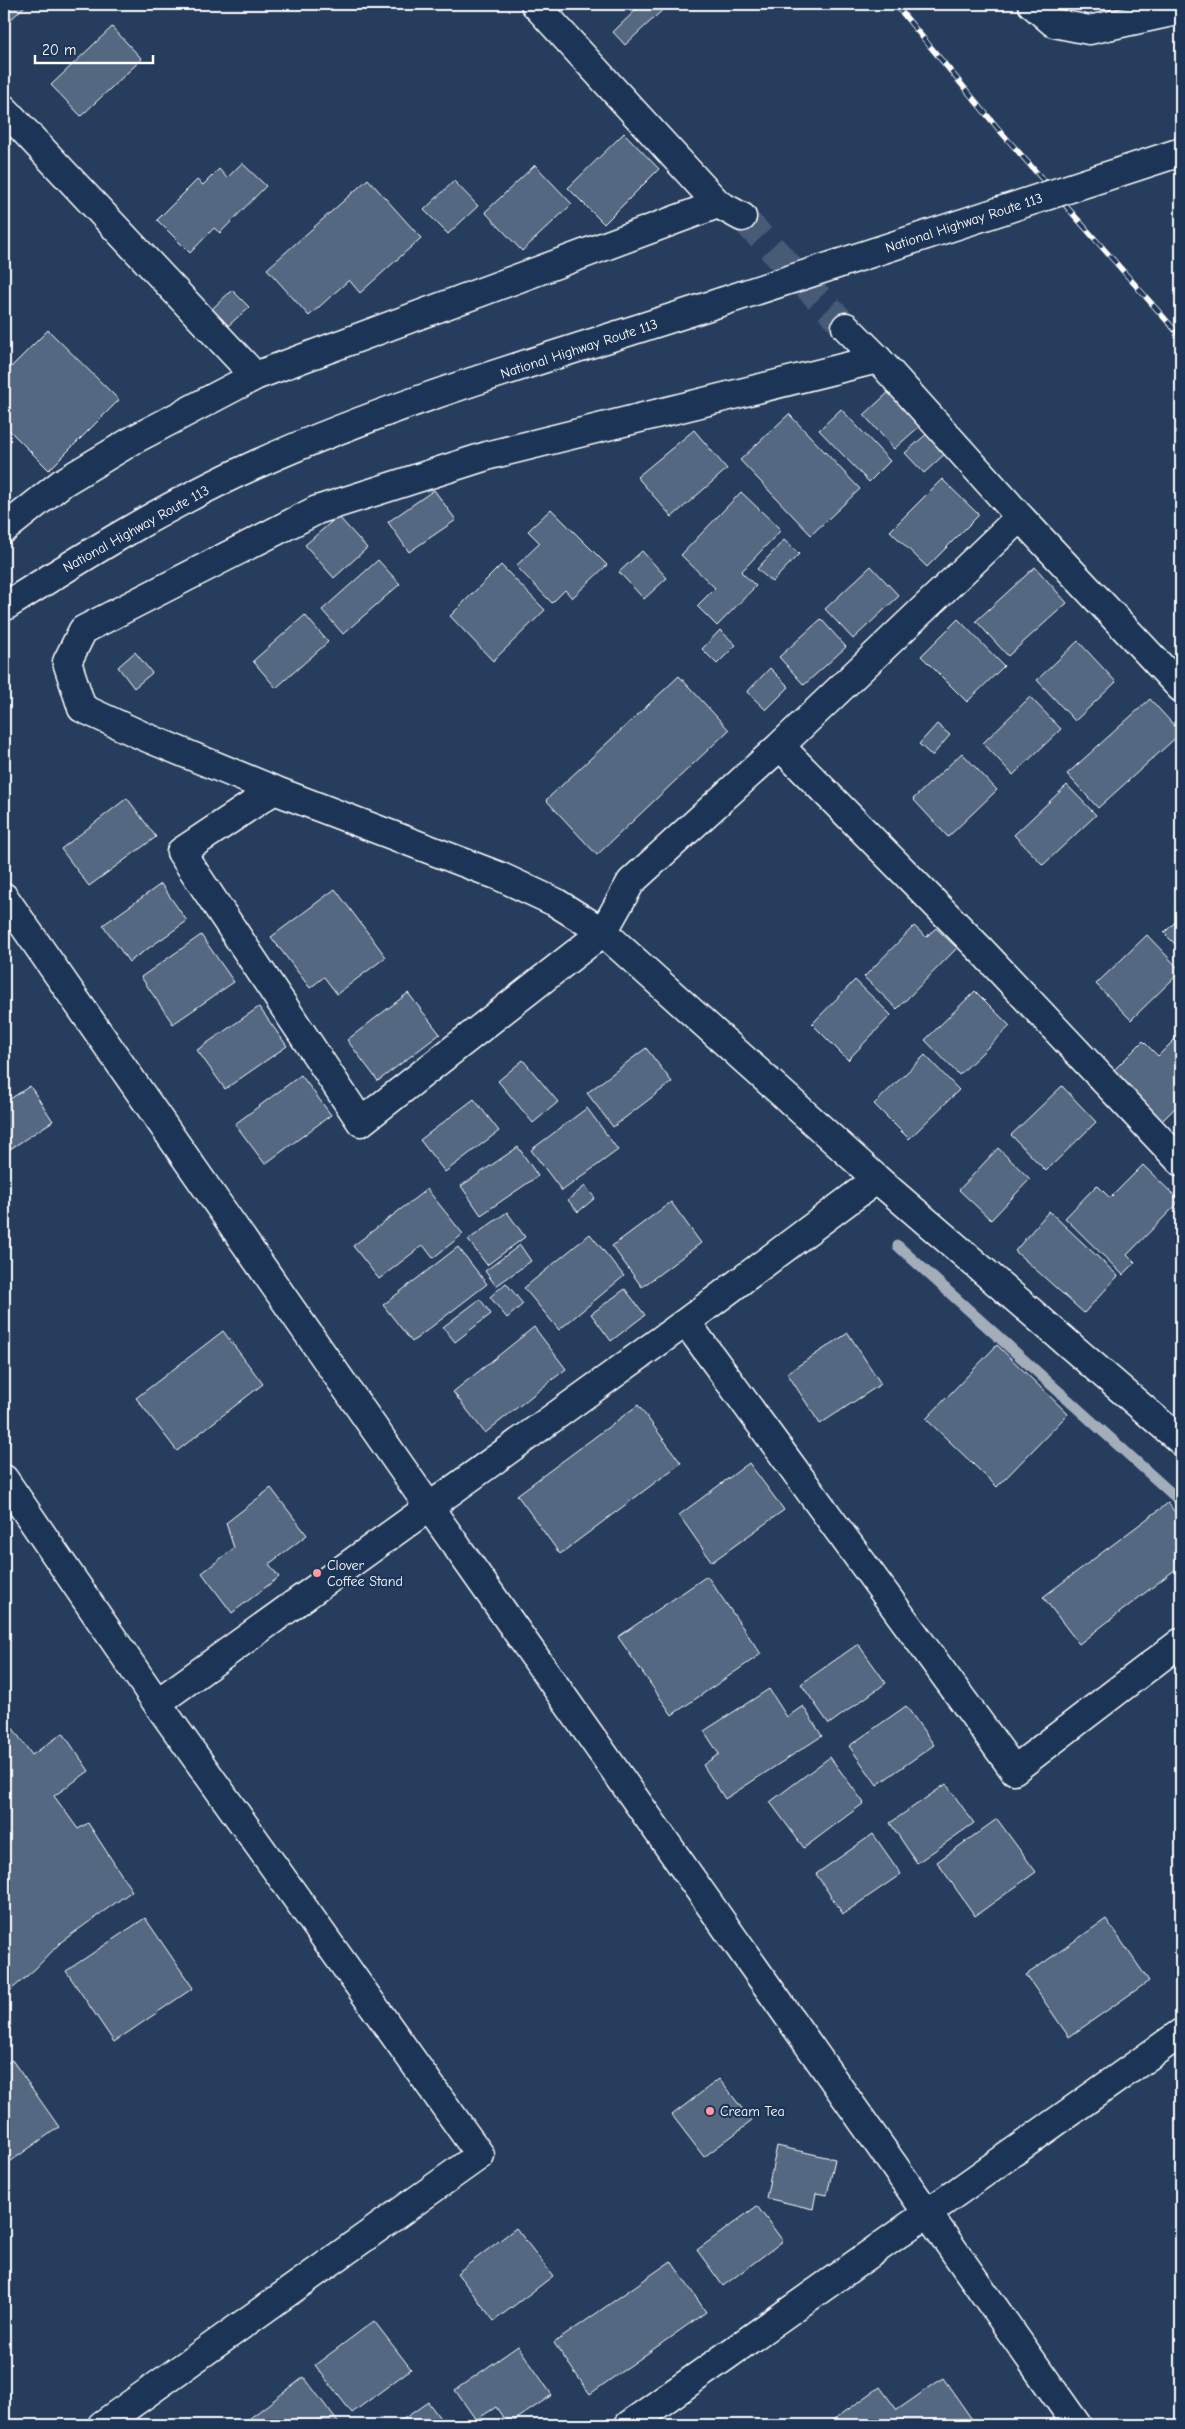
<svg xmlns="http://www.w3.org/2000/svg" width="1185" height="2429" font-family="'Comic Neue',sans-serif">
<style>
.lines{fill:none;stroke-linecap:round;stroke-linejoin:round}
.stream{stroke:#a4aebb;stroke-width:11}
.building{fill:#556781;stroke:#fff}
.street-tunnel{stroke:#475a76;stroke-width:28;stroke-dasharray:28 14;stroke-linecap:butt}
.street-casing{stroke:#fff;stroke-width:31}
.secondary-casing{stroke:#fff;stroke-width:31}
.highway-casing{stroke:#fff;stroke-width:31}
.street{stroke:#1d3557;stroke-width:28}
.secondary{stroke:#1d3557;stroke-width:28}
.highway{stroke:#1d3557;stroke-width:28}
.rail-casing{stroke:#fff;stroke-width:5.5}
.rail{stroke:#1d3557;stroke-width:4;stroke-dasharray:11;stroke-linecap:butt}
.highway-bridge-casing{stroke:#fff;stroke-width:31;stroke-linecap:butt}
.highway-bridge{stroke:#1d3557;stroke-width:28}
.poi-dot{fill:#ff9aa2;stroke:#1d3557;stroke-width:2}
.labels{text-anchor:middle;dominant-baseline:central;stroke-width:4.5;stroke-linejoin:round;paint-order:stroke}
.street-label{font-size:14px;fill:#fff;stroke:#1d3557}
.poi-label{font-size:14px;fill:#fff;stroke:#1d3557;text-anchor:start}
</style>
<rect width="100%" height="100%" fill="#263d5e"/>
<filter id="ink" filterUnits="userSpaceOnUse"><feTurbulence type="fractalNoise" baseFrequency=".02" numOctaves="2"/><feDisplacementMap in="SourceGraphic" scale="10" xChannelSelector="R" yChannelSelector="G"/><feConvolveMatrix kernelMatrix="1 2 1 2 8 2 1 2 1" color-interpolation-filters="sRGB"/></filter>
<g filter="url(#ink)">
<g class="lines">
<path class="stream" d="M898 1246 1181 1502"/>
</g>
<path class="building" d="M4 4H27L4 26Z
M642 4H669L625 45 613 32Z
M112 27 142 59 81 116 51 85Z
M624 133 659 169 604 224 568 188Z
M242 163 266 186 220 233 214 228 190 253 157 220 197 180 203 185 219 169 227 178Z
M535 165 572 204 522 251 485 212Z
M368 179 421 238 360 293 349 280 309 316 267 269Z
M454 181 478 206 448 234 424 210Z
M232 290 249 307 228 326 212 309Z
M48 330 119 400 49 470 4 425V374Z
M891 390 921 425 894 449 864 415Z
M841 409 890 461 869 482 819 430Z
M789 414 860 489 811 535 740 460Z
M694 430 727 469 672 517 637 477Z
M930 431 948 451 924 473 905 453Z
M942 479 979 515 927 567 890 531Z
M434 490 456 520 409 552 388 522Z
M741 492 781 530 741 572 756 586 717 626 697 606 715 588 681 555Z
M551 509 607 565 572 598 565 590 552 603 516 566 540 543 528 531Z
M338 516 367 548 334 578 305 545Z
M784 540 799 554 772 582 757 569Z
M642 551 667 578 644 599 619 572Z
M378 560 400 584 343 634 322 610Z
M501 565 545 610 493 661 450 616Z
M871 566 899 596 853 639 825 609Z
M1035 567 1067 603 1008 656 976 621Z
M305 615 328 642 276 688 253 661Z
M821 619 846 647 804 685 779 657Z
M958 619 1004 666 967 702 921 656Z
M720 630 736 645 717 664 702 649Z
M1078 641 1116 682 1075 721 1037 680Z
M135 652 152 673 134 688 118 667Z
M770 668 789 687 766 710 747 692Z
M679 676 729 730 597 855 546 800Z
M1030 697 1061 729 1013 775 983 743Z
M1150 699 1181 733 1098 808 1067 774Z
M937 724 950 735 932 756 919 744Z
M962 753 997 790 948 837 913 799Z
M1067 785 1096 815 1043 865 1014 835Z
M127 798 156 837 89 886 61 849Z
M161 884 187 921 129 962 103 925Z
M335 889 386 957 337 994 324 977 310 988 271 937Z
M1181 916V950L1164 933Z
M914 926 926 937 936 928 957 948 897 1009 864 977Z
M201 935 234 982 173 1024 141 977Z
M1147 935 1181 971 1131 1020 1096 984Z
M855 980 891 1015 848 1060 812 1024Z
M975 991 1010 1026 959 1075 925 1040Z
M408 993 440 1034 378 1081 347 1040Z
M259 1007 287 1046 225 1089 197 1050Z
M1181 1014V1023L1176 1018Z
M1181 1033V1102L1162 1121 1113 1071 1143 1041 1158 1056Z
M4 1037 11 1048 4 1053Z
M646 1048 672 1082 613 1127 587 1093Z
M925 1055 959 1090 909 1139 874 1104Z
M523 1060 558 1102 533 1123 498 1081Z
M301 1075 331 1115 265 1164 235 1124Z
M30 1086 53 1121 4 1153V1103Z
M1062 1086 1096 1122 1046 1171 1011 1135Z
M474 1099 499 1131 445 1172 420 1140Z
M587 1108 618 1150 562 1191 531 1150Z
M518 1147 538 1176 481 1215 461 1186Z
M998 1148 1030 1179 991 1220 959 1190Z
M1143 1165 1180 1201 1127 1255 1135 1263 1123 1275 1065 1218 1097 1185 1110 1198Z
M585 1186 595 1198 578 1212 568 1200Z
M427 1189 463 1234 433 1258 423 1245 379 1279 353 1246Z
M671 1202 701 1243 642 1287 612 1246Z
M1049 1211 1118 1276 1084 1313 1015 1251Z
M507 1212 525 1237 487 1265 468 1240Z
M590 1234 624 1276 559 1330 524 1288Z
M520 1245 531 1261 496 1286 485 1271Z
M458 1247 487 1284 412 1342 383 1305Z
M506 1283 523 1304 507 1318 490 1297Z
M625 1289 645 1315 611 1341 591 1314Z
M480 1299 491 1314 455 1342 443 1327Z
M534 1327 566 1369 485 1433 453 1392Z
M223 1331 263 1384 177 1451 136 1398Z
M848 1333 881 1384 820 1424 787 1373Z
M997 1345 1068 1414 997 1487 926 1419Z
M638 1405 681 1463 560 1554 517 1495Z
M749 1463 784 1510 712 1562 679 1515Z
M271 1488 307 1535 269 1564 279 1577 232 1613 202 1573 234 1548 226 1523Z
M1168 1503 1181 1520V1565L1079 1644 1043 1597Z
M707 1576 761 1654 672 1715 618 1637Z
M858 1644 886 1683 829 1724 801 1684Z
M769 1689 787 1717 803 1706 822 1736 725 1799 703 1765 719 1754 704 1731Z
M906 1706 934 1745 877 1785 849 1746Z
M4 1716 32 1755 63 1733 89 1771 54 1796 78 1829 88 1823 132 1891 61 1942 35 1969 4 1996Z
M830 1757 864 1803 804 1848 770 1802Z
M946 1784 974 1823 917 1863 890 1823Z
M997 1819 1036 1872 975 1916 937 1862Z
M873 1834 901 1874 843 1914 816 1874Z
M145 1918 193 1988 114 2042 66 1971Z
M1106 1919 1149 1981 1069 2037 1026 1975Z
M12 2060 59 2127 4 2166V2065Z
M719 2079 752 2121 704 2157 672 2115Z
M777 2146 835 2159 827 2195 816 2193 813 2209 766 2198Z
M757 2206 783 2241 723 2286 697 2250Z
M516 2228 553 2276 494 2321 457 2273Z
M671 2261 706 2312 590 2394 554 2343Z
M374 2321 411 2369 352 2413 315 2365Z
M518 2346 552 2395 508 2425 496 2407 476 2420 455 2390Z
M304 2377 340 2425H247L245 2422Z
M943 2378 976 2425H826L880 2387 897 2410Z
M428 2402 445 2425H395Z"/>
<g class="lines">
<path class="street-tunnel" d="M742 217 846 327"/>
<defs>
<path id="street" d="M535 4 718 204 742 217
M1032 4 1054 23 1089 30 1181 10
M4 109 255 376
M846 327 878 359 1020 517 1181 688
M4 529 62 483 135 439 255 376 718 204
M82 708 67 662 83 630 317 510 490 455 878 359
M780 746 980 949 1181 1162
M274 790 181 852 361 1122 603 932 631 882 780 746 1020 517
M686 1322 1014 1770 1181 1642
M4 1479 157 1703 480 2155 102 2425
M157 1703 686 1322 877 1179"/>
<path id="secondary" d="M82 708 143 736 274 790 499 876 555 902 603 932 877 1179 1181 1441
M4 897 429 1507 1077 2425
M629 2425 1181 2033"/>
<path id="highway" d="M4 607C86 555 168 504 257 464 406 397 566 353 721 302"/>
</defs>
<use href="#street" class="street-casing"/>
<use href="#secondary" class="secondary-casing"/>
<use href="#highway" class="highway-casing"/>
<use href="#street" class="street"/>
<use href="#secondary" class="secondary"/>
<use href="#highway" class="highway"/>
<defs>
<path id="rail" d="M895 4 1001 132 1181 337"/>
</defs>
<use href="#rail" class="rail-casing"/>
<use href="#rail" class="rail"/>
<defs>
<path id="highway-bridge" d="M721 302 1181 152"/>
</defs>
<use href="#highway-bridge" class="highway-bridge-casing"/>
<use href="#highway-bridge" class="highway-bridge"/>
</g>
</g>
<g class="poi-dot">
<circle cx="317" cy="1573" r="5"/>
<circle cx="710" cy="2111" r="5"/>
</g>
<g class="labels">
<g class="street-label">
<text transform="translate(964 223) rotate(-18)">National Highway Route 113</text>
<text transform="translate(579 349) rotate(-18)">National Highway Route 113</text>
<text transform="translate(136 529) rotate(-29)">National Highway Route 113</text>
</g>
<g class="poi-label">
<text x="327" y="1565">Clover<tspan x="327" dy="16">Coffee Stand</tspan></text>
<text x="720" y="2111">Cream Tea</text>
</g>
</g>
<rect width="1185" height="2429" fill="none" stroke="#1d3557" stroke-width="20"/>
<rect x="10" y="10" width="1165" height="2409" fill="none" stroke="#fff" stroke-width="2" filter="url(#ink)"/>
<path d="M35 55v8h118v-8" fill="none" stroke="#ffffff" stroke-width="2.5"/>
<text x="42" y="55" font-size="15" fill="#ffffff" stroke="#1d3557" stroke-width="4" paint-order="stroke">20 m</text>
</svg>
